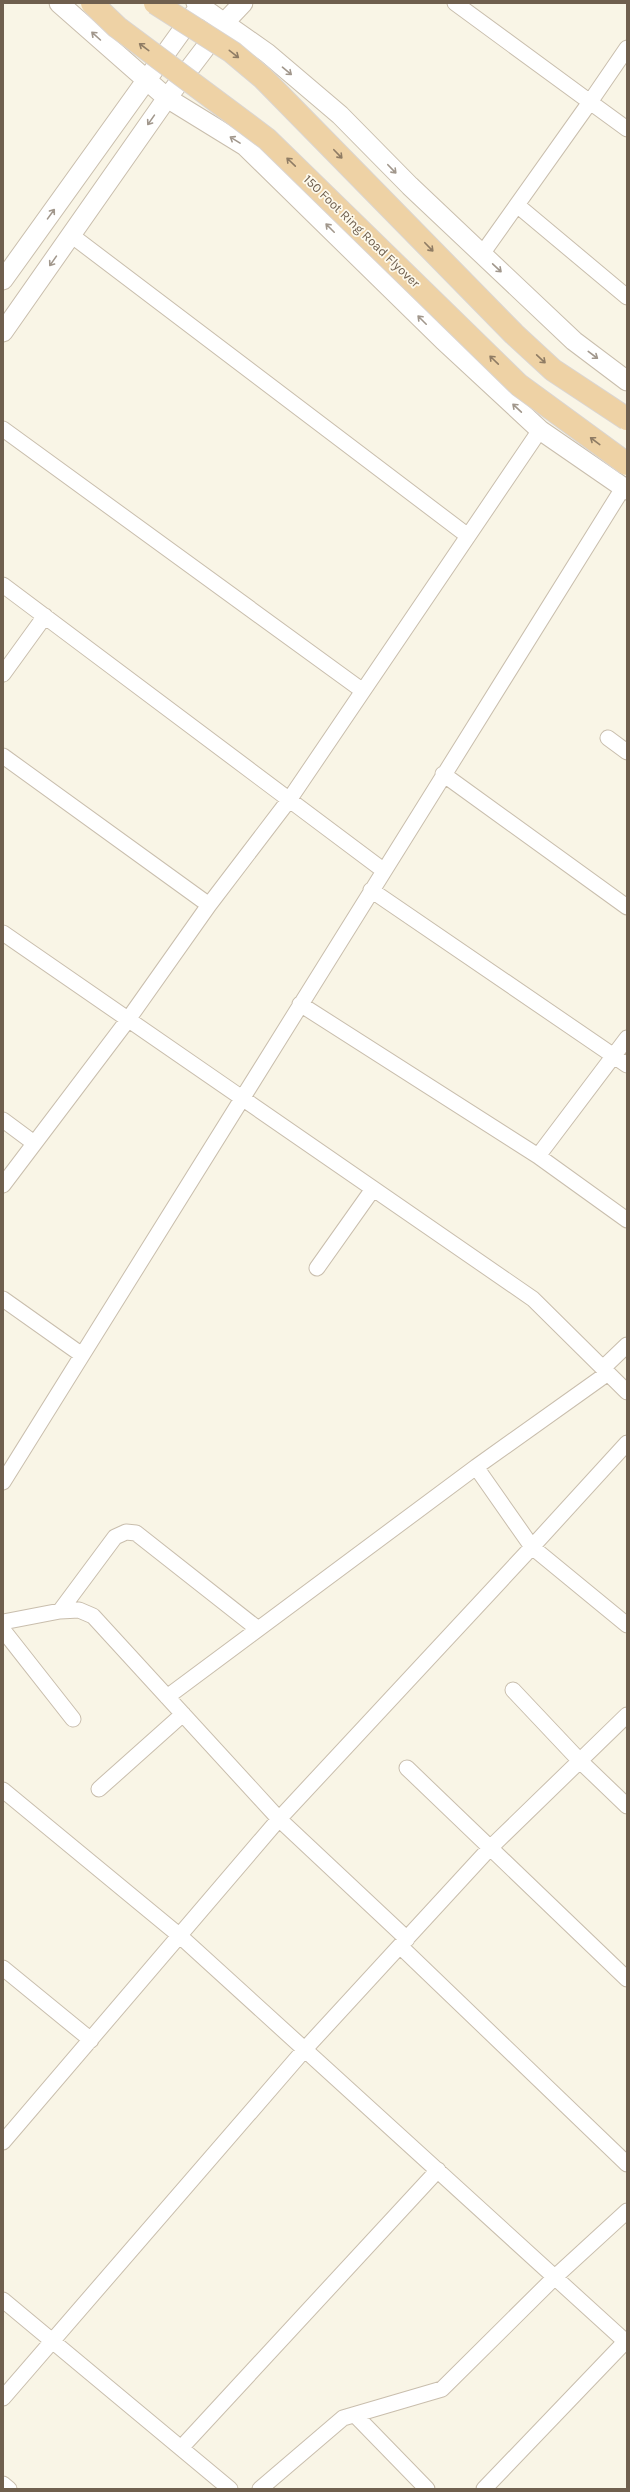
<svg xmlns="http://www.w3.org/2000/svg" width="630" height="2492" font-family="Karla,sans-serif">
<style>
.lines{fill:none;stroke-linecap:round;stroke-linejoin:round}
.minor-casing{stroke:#c9bead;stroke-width:17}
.tertiary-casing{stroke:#c9bead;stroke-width:21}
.minor{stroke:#fff;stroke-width:15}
.tertiary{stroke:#fff;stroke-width:19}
.trunk-bridge-casing{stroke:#dad5d1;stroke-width:24;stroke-linecap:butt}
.trunk-bridge{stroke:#eed2a5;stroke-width:22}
.oneway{stroke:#a1978c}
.oneway2{stroke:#8f7c64}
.labels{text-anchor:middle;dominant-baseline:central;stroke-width:3.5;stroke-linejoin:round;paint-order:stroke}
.street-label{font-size:13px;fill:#6f5f4e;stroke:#fdf9ec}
</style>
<rect width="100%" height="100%" fill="#f9f5e6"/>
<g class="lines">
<defs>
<path id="minor" d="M455 3 590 102 482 254
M627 48 590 102 627 129
M517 205 627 297
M71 235 468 536
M3 429 363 691
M3 585 383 870
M3 674 45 616
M608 738 627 752
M3 756 209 905
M443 774 627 907
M371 890 627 1065
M3 933 533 1299 627 1392
M300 1004 538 1156 627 1038
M3 1120 34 1143
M538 1156 627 1220
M3 1185 127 1021 209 905 289 800 540 430
M317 1268 373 1189
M3 1299 82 1355
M603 1368 627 1345
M627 1443 532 1547 627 1625
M476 1467 608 1373
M3 1482 623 488
M60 1611 115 1537 126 1532 136 1533 258 1629
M3 1622 60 1611 79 1610 93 1616 279 1819 407 1939
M3 1630 73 1719
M513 1690 580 1761 627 1806
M407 1768 627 1979
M99 1789 183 1714
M3 1790 180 1936 627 2343
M400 1946 627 2164
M3 1968 91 2040
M3 2142 279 1819 532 1547 476 1467 167 1697
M3 2300 230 2489
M3 2398 305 2049 489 1849 627 1715
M355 2415 427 2489
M181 2448 438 2170
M3 2484 9 2489
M260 2489 343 2418 442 2389 555 2277 627 2211
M484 2489 625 2342"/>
<path id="tertiary" d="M59 3 167 98 245 146 443 340 540 430 627 490
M196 3 267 53 340 115 410 186 574 341 627 381
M3 280 196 11
M3 332 167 98 225 22 243 3"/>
</defs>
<use href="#minor" class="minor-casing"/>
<use href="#tertiary" class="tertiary-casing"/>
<use href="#minor" class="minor"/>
<use href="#tertiary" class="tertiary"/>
<defs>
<path id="trunk-bridge" d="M92 3 117 27 267 139 519 385 627 464
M155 3 232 52 263 78 514 334 553 370 627 419"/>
</defs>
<use href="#trunk-bridge" class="trunk-bridge-casing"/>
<use href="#trunk-bridge" class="trunk-bridge"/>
</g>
<defs><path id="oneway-shaft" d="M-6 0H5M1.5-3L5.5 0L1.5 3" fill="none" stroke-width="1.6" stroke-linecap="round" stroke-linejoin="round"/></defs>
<g class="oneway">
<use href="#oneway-shaft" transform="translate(96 36) rotate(-138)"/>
<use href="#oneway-shaft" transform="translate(287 71) rotate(40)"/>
<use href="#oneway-shaft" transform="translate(151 120) rotate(125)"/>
<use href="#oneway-shaft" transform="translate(235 140) rotate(-148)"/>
<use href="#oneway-shaft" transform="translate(392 169) rotate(46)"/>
<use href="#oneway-shaft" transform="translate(51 214) rotate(-54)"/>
<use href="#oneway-shaft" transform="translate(330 228) rotate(-135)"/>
<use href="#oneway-shaft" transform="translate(53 261) rotate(125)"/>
<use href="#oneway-shaft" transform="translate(497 268) rotate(43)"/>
<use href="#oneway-shaft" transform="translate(422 320) rotate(-135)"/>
<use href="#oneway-shaft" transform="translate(593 355) rotate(37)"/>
<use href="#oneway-shaft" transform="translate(517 408) rotate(-137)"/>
</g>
<g class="oneway2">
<use href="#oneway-shaft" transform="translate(144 47) rotate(-143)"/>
<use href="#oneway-shaft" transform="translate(234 54) rotate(38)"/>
<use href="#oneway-shaft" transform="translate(338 154) rotate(46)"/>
<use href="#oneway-shaft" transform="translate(291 162) rotate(-136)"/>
<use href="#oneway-shaft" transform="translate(429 247) rotate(46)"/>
<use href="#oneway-shaft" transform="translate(541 359) rotate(43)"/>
<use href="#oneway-shaft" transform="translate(494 360) rotate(-136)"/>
<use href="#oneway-shaft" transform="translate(595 441) rotate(-143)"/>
</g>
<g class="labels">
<g class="street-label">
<text transform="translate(362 231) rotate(44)">150 Foot Ring Road Flyover</text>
</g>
</g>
<rect width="630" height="2492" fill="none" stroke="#6f5f4e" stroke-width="8"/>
</svg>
